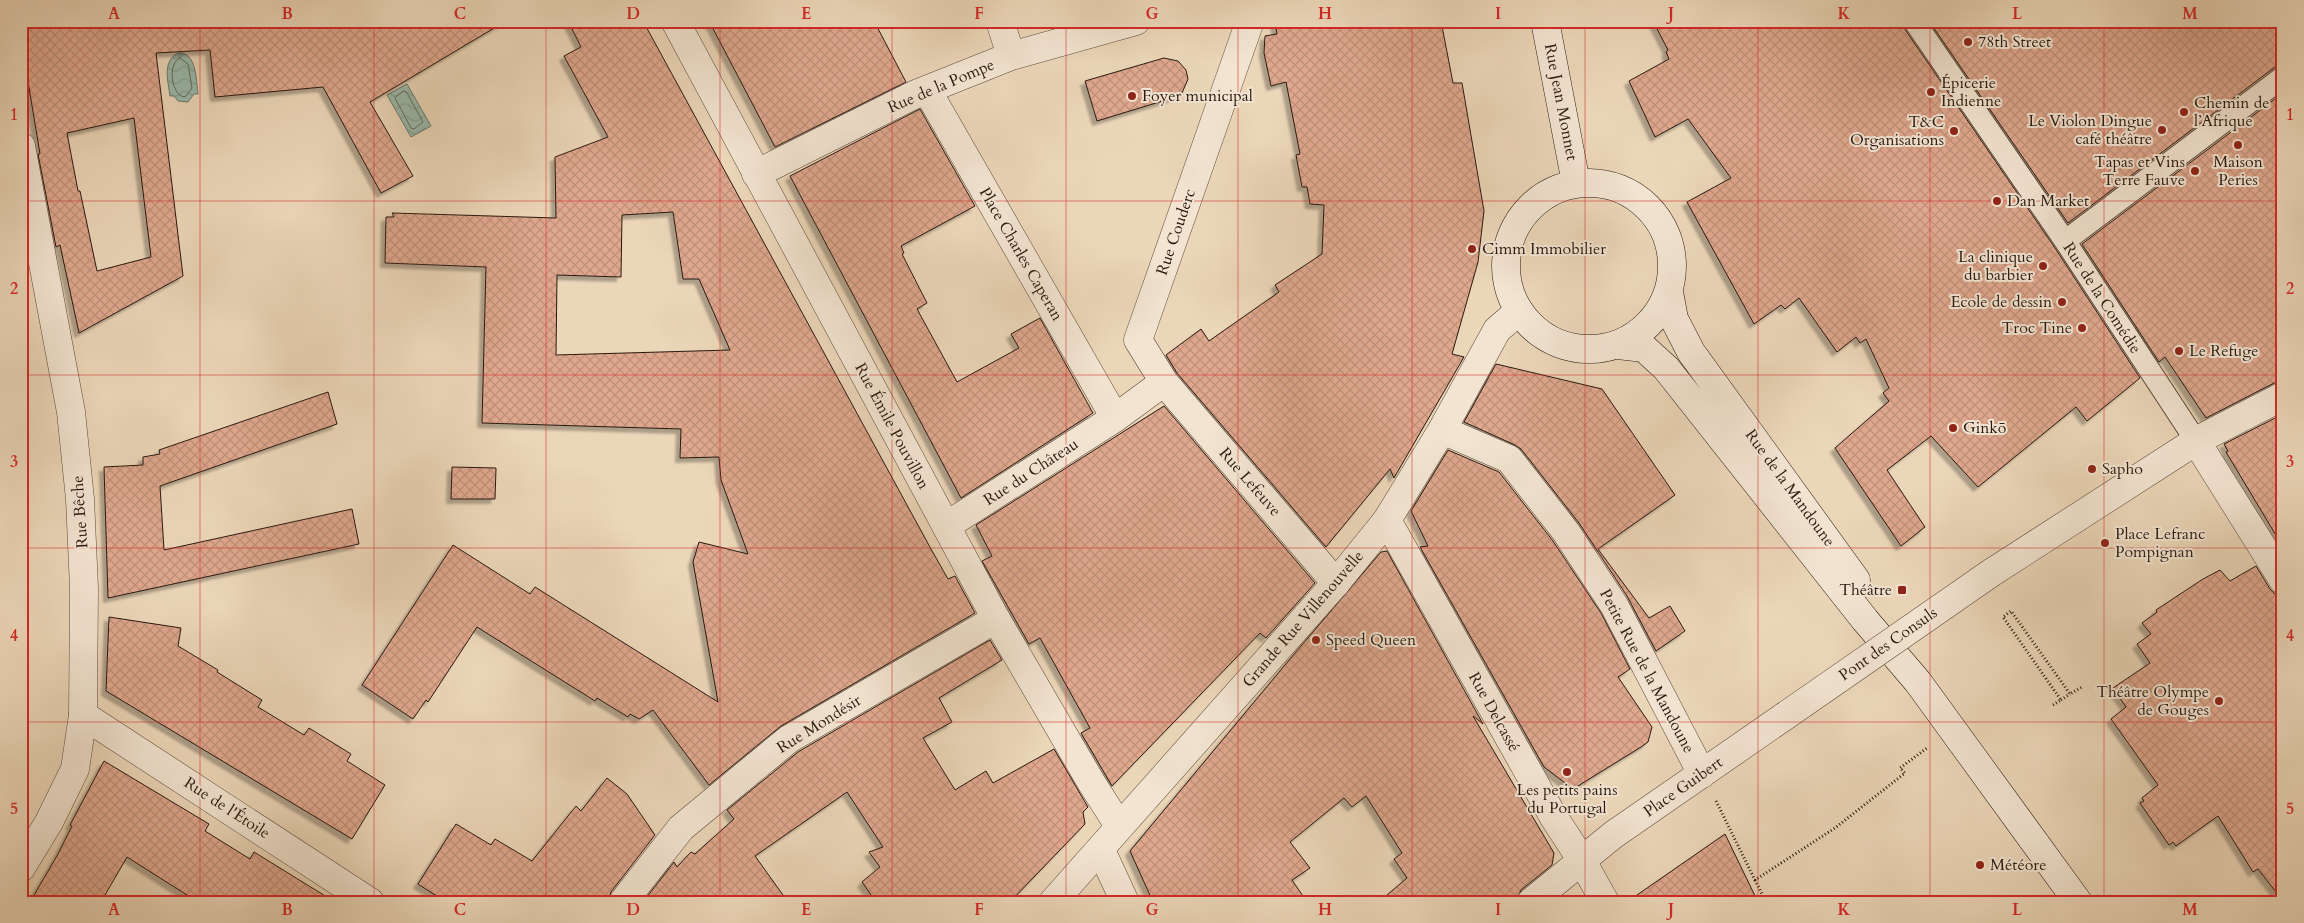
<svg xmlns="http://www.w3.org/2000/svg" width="2304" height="923" font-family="Cardo,serif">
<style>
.water{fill:url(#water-waves);stroke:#6c796d}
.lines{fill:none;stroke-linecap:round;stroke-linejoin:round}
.shore{stroke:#61695e;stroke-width:1}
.building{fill:url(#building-cross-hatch);stroke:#291910;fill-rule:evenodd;filter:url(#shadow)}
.pedestrian-casing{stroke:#5a483a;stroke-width:23}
.minor-casing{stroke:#5a483a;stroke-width:29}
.tertiary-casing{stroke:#5a483a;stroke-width:29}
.secondary-casing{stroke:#291910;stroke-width:29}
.path{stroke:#291910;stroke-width:3;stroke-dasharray:1 2.5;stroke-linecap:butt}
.pedestrian{stroke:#f2e4d1;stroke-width:21}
.minor{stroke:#f2e4d1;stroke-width:28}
.tertiary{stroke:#f2e4d1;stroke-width:28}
.secondary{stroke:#f2e4d1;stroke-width:28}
.minor-bridge-casing{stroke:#5a483a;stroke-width:29;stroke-linecap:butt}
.minor-bridge{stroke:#f2e4d1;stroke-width:28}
.grid{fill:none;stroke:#d62828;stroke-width:1;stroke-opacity:0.55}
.poi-dot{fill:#8f2418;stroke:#f2e4d1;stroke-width:2}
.labels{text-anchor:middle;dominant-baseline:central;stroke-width:4;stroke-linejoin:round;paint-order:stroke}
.poi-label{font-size:16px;fill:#291910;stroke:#f2e4d1;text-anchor:start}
.street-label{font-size:16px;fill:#291910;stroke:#f2e4d1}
.neatline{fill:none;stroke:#d62828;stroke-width:2}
.grid-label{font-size:16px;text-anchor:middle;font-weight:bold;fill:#d62828}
</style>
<defs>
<pattern id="water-waves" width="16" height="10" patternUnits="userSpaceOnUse" patternTransform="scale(1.25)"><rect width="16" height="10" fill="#99b9ab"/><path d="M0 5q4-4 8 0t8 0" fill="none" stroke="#849e92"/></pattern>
<pattern id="building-cross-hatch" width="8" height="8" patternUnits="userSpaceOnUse" patternTransform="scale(1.25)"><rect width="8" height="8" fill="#dfa78d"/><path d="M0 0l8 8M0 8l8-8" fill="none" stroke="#bf8f79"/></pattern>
<filter id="shadow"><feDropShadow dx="-4.5" dy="4.5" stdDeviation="1" flood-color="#0004"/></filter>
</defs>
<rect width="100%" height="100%" fill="#ebd6b8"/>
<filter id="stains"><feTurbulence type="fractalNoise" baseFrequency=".004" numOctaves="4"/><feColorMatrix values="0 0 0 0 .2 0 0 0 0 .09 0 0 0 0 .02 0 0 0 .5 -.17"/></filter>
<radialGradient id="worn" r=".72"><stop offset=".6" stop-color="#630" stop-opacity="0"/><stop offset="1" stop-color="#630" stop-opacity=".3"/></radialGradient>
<path class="water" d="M178 53C197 52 196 80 198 94H194L188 102 178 101 174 96H170C168 81 162 61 178 53Z
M407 84 431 126 411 137 387 95Z"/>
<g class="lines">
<path class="shore" d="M180 58 188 64 192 88 185 97C171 96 167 63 180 58Z
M404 91 407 93 423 122 414 129 411 128 395 98Z"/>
</g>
<path class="building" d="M21 21H506L370 102 413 176 381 193 323 87 215 97 210 50 156 53 183 276 79 333 60 245 56 247 38 154H40L21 39ZM134 118 151 257 97 271 80 191H78L67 133Z
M568 21H643L931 549 948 579 955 576 975 613 781 726 709 785 653 710 639 719 630 714 628 717 597 698 595 701 477 627 428 702 426 700 413 719 362 685 453 545 530 594 535 587 718 702 693 562 699 542 748 554 721 480 719 457 680 458 681 429 482 423 486 267 385 263 386 217H394L392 213 556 218 555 157 608 137 564 56 581 47ZM673 212 683 279H699L730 350 556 355 557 275 621 277 622 215Z
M709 21H874L906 82 775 147Z
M1275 21H1441L1453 83H1462L1484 211 1478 262 1452 354 1464 357 1394 478 1390 469 1326 547 1177 373 1166 355 1201 329 1209 341 1279 292 1275 285 1322 254 1324 205 1310 204 1307 187H1302L1296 155 1300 154 1286 82 1271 86 1264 53 1265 36 1277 34Z
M1653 21H1902L1904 28 2055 248 2140 378 2087 421 2076 407 1978 487 1931 436 1887 470 1925 527 1901 546 1835 448 1889 401 1883 393 1889 388 1866 339 1860 343 1856 337 1837 352 1799 298 1785 309 1781 305 1754 324 1687 202 1731 178 1688 119 1655 137 1629 81 1669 59 1666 52 1668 50Z
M1929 21H2283V65L2275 67 2068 223Z
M1164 58 1178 61 1186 70 1188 79 1182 93 1169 99 1097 121 1085 81Z
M2283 93V381L2276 382 2206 418 2165 357 2159 362 2082 244Z
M920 109 975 206 901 246 904 253 902 254 927 303 917 309 957 382 1019 348 1011 334 1040 318 1093 413 961 498 790 176Z
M21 232 27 261 21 263Z
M1496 364 1602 389 1675 495 1598 549 1649 618 1670 606 1685 631 1656 651 1627 596 1579 523 1521 449 1515 445 1464 422Z
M328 392 337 424 160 486 164 550 352 509 359 544 108 598 104 467 143 465V457L160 454 159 450Z
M1164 406 1315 583 1266 638 1260 633 1112 786 1081 733 1090 728 1040 638 1029 644 982 561 992 556 976 525Z
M2283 414V547L2226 452 2228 451 2224 444Z
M1448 450 1499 472 1553 541 1601 613 1630 669 1618 677 1652 727 1648 742 1641 747 1573 789 1544 767 1420 547 1428 546 1411 511Z
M452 467 496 468 495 499H451Z
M1387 551 1483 724 1473 716 1554 853 1552 865 1521 890 1516 902H1379L1407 878 1394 859 1402 853 1366 796 1352 807 1344 798 1290 842 1310 868 1292 880 1307 902H1153L1130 851 1290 659 1381 552Z
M2256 566 2270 589 2275 594 2283 596V901L2258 869 2253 872 2218 816 2176 846 2173 842 2169 845 2140 803 2144 801 2142 798 2158 785 2111 719 2126 707 2113 688 2150 663 2137 644 2151 634 2142 623 2157 612 2156 610 2203 579 2220 570 2230 581Z
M109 617 181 628 178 646 218 670 217 672 262 700 258 707 304 735 309 728 351 754 347 761 385 785 352 839 106 691Z
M990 640 1002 660 939 698 952 722 923 738 955 790 986 771 993 783 1054 749 1088 807 1083 812 1085 824 1010 902H876L862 882 880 867 869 852 883 847 847 792 755 856 788 902H643L674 862 677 867 691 852 695 854 734 819 727 810 798 752Z
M104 761 209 824 205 831 250 859 254 852 335 902H198L127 857 101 902H30L58 854 72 826 70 825Z
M607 778 627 794 655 835 611 892 608 902H446L418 884 456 824 491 845 495 839 532 861 576 806 581 811Z
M1725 834 1758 902H1627Z"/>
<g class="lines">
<defs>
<path id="pedestrian" d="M1914 21 2065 241 2196 441
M2065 241 2283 77"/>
<path id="minor" d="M1000 21 1011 56
M927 90 1115 418
M756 174 916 94 1011 56 1136 21
M1164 382 1336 583
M1442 430 1509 459 1566 532 1614 605 1702 774
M2196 441 2283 580
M1387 520 1553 816 1581 859 1605 902
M946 526 1115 418 1164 382 1138 340 1250 21
M1991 573 2196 441 2283 396
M83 715 370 902
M1101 850 1125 902
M623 902 681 828 789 739 996 619
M1531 902 1613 835 1785 716"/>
<path id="tertiary" d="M675 21 996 619 1091 782 1119 826
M21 146 71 412 80 499 84 588 83 715 75 769 49 822 21 868
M1053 902 1336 583 1387 520 1442 430 1497 330 1519 311"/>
<path id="secondary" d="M1545 21 1576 183
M1506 266a83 83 0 1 1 166 0a83 83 0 1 1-166 0Z
M1669 292 1674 319 1691 352 1856 580
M1618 345 1644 348 1666 368 1865 620 1918 682 2078 902"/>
</defs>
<use href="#pedestrian" class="pedestrian-casing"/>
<use href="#minor" class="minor-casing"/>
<use href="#tertiary" class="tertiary-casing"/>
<use href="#secondary" class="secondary-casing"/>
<path class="path" d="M2061 700 2070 694
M2053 705 2061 700 2003 617 2011 611 2070 694 2082 687
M1716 801 1755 880 1835 828 1905 773 1900 768 1927 748
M1755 880 1766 902"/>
<use href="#pedestrian" class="pedestrian"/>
<use href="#minor" class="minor"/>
<use href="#tertiary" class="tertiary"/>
<use href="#secondary" class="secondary"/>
<defs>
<path id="minor-bridge" d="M1785 716 1991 573"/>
</defs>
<use href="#minor-bridge" class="minor-bridge-casing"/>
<use href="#minor-bridge" class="minor-bridge"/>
</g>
<path class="grid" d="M200 21V902M374 21V902M546 21V902M720 21V902M892 21V902M1066 21V902M1238 21V902M1412 21V902M1585 21V902M1758 21V902M1930 21V902M2104 21V902M21 201H2283M21 375H2283M21 548H2283M21 722H2283"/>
<g class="poi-dot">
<circle cx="1968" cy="42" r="5"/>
<circle cx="1931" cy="92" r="5"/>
<circle cx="1132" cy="96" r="5"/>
<circle cx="2184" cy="112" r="5"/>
<circle cx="2162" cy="130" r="5"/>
<circle cx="1954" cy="131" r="5"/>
<circle cx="2238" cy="145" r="5"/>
<circle cx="2195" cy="171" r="5"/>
<circle cx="1997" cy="201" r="5"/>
<circle cx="1472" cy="249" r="5"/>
<circle cx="2043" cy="266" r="5"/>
<circle cx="2062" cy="302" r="5"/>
<circle cx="2082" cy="328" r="5"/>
<circle cx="2179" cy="351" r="5"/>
<circle cx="1953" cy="428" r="5"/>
<circle cx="2092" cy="469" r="5"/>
<circle cx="2105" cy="543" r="5"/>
<rect x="1897" y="585" width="10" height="10" rx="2.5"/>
<circle cx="1316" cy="640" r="5"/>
<circle cx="2219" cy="701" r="5"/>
<circle cx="1567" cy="772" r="5"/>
<circle cx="1980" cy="865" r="5"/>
</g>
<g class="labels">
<g class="poi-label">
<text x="1978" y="42">78th Street</text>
<text x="1941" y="83">Épicerie<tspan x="1941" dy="18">Indienne</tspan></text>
<text x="1142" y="96">Foyer municipal</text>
<text x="2194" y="103">Chemin de<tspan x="2194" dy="18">l’Afrique</tspan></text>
<text x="2152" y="121" text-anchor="end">Le Violon Dingue<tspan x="2152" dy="18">café théâtre</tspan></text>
<text x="1944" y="122" text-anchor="end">T&amp;C<tspan x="1944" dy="18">Organisations</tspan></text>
<text x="2185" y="162" text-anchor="end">Tapas et Vins<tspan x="2185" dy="18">Terre Fauve</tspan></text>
<text x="2238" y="162" text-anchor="middle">Maison<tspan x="2238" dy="18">Peries</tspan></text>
<text x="2007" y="201">Dan Market</text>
<text x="1482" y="249">Cimm Immobilier</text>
<text x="2033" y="257" text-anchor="end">La clinique<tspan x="2033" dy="18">du barbier</tspan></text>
<text x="2052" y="302" text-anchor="end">Ecole de dessin</text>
<text x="2072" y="328" text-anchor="end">Troc Tine</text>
<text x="2189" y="351">Le Refuge</text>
<text x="1963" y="428">Ginkō</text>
<text x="2102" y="469">Sapho</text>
<text x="2115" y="534">Place Lefranc<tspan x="2115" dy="18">Pompignan</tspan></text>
<text x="1892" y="590" text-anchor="end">Théâtre</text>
<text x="1326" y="640">Speed Queen</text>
<text x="2209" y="692" text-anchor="end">Théâtre Olympe<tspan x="2209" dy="18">de Gouges</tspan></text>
<text x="1567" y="790" text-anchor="middle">Les petits pains<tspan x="1567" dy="18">du Portugal</tspan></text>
<text x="1990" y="865">Météore</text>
</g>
<g class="street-label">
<text transform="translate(941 86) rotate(-23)">Rue de la Pompe</text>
<text transform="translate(1561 102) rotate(79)">Rue Jean Monnet</text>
<text transform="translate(1176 232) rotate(-71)">Rue Couderc</text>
<text transform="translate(1021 254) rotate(60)">Place Charles Caperan</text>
<text transform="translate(2102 298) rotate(57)">Rue de la Comédie</text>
<text transform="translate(892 426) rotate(62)">Rue Émile Pouvillon</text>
<text transform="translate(1031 472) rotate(-33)">Rue du Château</text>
<text transform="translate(1250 482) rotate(49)">Rue Lefeuve</text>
<text transform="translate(1790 488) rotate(54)">Rue de la Mandoune</text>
<text transform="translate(80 512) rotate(-94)">Rue Bêche</text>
<text transform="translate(1303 619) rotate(-49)">Grande Rue Villenouvelle</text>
<text transform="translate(1888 644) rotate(-35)">Pont des Consuls</text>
<text transform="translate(1647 671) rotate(62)">Petite Rue de la Mandoune</text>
<text transform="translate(1494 712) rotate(61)">Rue Delcassé</text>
<text transform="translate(819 724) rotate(-32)">Rue Mondésir</text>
<text transform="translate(1683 787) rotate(-35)">Place Guibert</text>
<text transform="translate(227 808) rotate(33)">Rue de l'Étoile</text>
</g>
</g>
<rect width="2304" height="923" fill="none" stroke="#ebd6b8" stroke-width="55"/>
<rect x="28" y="28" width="2248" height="868" class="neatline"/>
<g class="grid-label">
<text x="114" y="19">A</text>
<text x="287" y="19">B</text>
<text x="460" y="19">C</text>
<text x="633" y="19">D</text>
<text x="806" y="19">E</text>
<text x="979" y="19">F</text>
<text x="1152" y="19">G</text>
<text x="1325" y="19">H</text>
<text x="1498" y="19">I</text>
<text x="1671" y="19">J</text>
<text x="1844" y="19">K</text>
<text x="2017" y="19">L</text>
<text x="2190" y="19">M</text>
<text x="14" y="120">1</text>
<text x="2290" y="120">1</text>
<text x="14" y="294">2</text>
<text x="2290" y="294">2</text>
<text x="14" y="467">3</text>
<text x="2290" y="467">3</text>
<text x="14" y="641">4</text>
<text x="2290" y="641">4</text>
<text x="14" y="814">5</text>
<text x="2290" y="814">5</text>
<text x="114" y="915">A</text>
<text x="287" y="915">B</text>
<text x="460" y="915">C</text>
<text x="633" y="915">D</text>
<text x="806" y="915">E</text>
<text x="979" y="915">F</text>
<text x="1152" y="915">G</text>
<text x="1325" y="915">H</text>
<text x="1498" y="915">I</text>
<text x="1671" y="915">J</text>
<text x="1844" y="915">K</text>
<text x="2017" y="915">L</text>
<text x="2190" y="915">M</text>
</g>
<rect width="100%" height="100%" filter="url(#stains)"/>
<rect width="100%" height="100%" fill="url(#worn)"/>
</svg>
